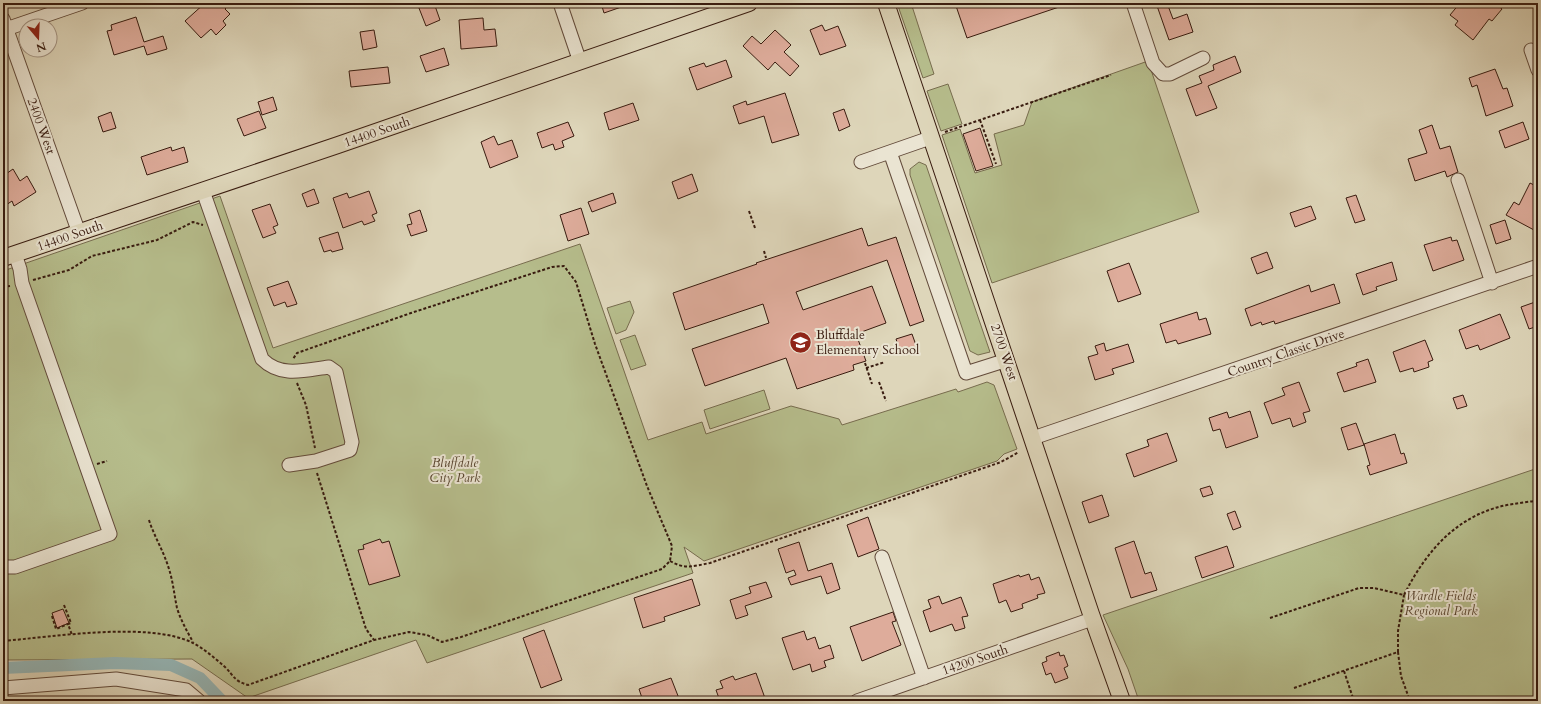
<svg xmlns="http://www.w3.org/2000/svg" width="1541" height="704" font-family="Cardo,serif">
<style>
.green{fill:#b6bd8c;stroke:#776c4e}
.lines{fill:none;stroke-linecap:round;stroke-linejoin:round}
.canal{stroke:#96b7b8;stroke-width:12}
.building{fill:#deac9b;stroke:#381b0f}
.minor-casing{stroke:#624a3a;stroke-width:15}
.major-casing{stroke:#381b0f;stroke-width:18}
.path{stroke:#381b0f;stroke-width:2;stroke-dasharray:3 2;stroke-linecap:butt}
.minor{stroke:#eae4d2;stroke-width:13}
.major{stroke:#ded6ba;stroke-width:16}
.labels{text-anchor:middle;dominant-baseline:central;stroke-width:4;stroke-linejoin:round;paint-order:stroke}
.street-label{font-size:13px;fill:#381b0f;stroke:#eae4d2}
.poi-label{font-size:13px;fill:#381b0f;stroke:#eae4d2;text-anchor:start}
.park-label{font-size:13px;font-style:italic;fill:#58442e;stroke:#eae4d2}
</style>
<rect width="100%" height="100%" fill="#ded6ba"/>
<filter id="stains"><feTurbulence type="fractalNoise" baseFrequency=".005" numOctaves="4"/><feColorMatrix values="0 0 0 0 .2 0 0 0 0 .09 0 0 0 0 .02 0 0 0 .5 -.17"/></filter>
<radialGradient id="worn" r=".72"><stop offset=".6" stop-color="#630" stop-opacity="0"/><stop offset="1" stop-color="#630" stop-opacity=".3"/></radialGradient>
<path class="green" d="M897 3H911L934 74 923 78Z
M1148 61 1199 212 992 283 942 135 960 129 975 173 1002 165 994 134 1024 125 1032 102Z
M948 84 962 124 941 131 927 91Z
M919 162 926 165 990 352 978 355 970 351 910 175V169Z
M220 196 273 348 580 244 648 440 702 422 706 434 791 406 839 419 842 425 956 389 958 392 987 382 994 385 1017 449 1004 454 997 461 704 561 684 547 693 573 427 663 416 640 248 698 192 659 3 660V271Z
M630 301 634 312 626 330 616 334 607 308Z
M635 335 646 365 631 370 620 340Z
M764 390 770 409 710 429 704 410Z
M1538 468V701H1139L1128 669 1103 615Z"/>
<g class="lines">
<path class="canal" d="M3 668 115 663 171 665 200 678 222 701"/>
</g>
<path class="building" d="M205 3H231L225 9 230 14 223 21 226 25 216 35 211 29 201 38 185 21Z
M417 3H434L440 20 426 26Z
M601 3H630V4L604 13Z
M955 3H1065V5L967 38Z
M1156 3H1167L1173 19 1187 14 1193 32 1169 40Z
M1460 3H1495L1502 9 1492 21 1489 19 1473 40 1455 25 1458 21 1450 15Z
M136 17 144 42 163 36 167 49 147 55 144 46 114 55 107 31 112 30 111 25Z
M483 18 484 30 495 29 497 46 461 49 459 20Z
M822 25 825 31 838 26 846 46 820 55 810 30Z
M374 30 377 47 363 50 360 32Z
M775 30 791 45 784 52 799 66 790 76 775 62 768 70 743 46 752 36 761 44Z
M444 48 449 65 426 72 420 56Z
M1235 56 1241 72 1208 86 1217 108 1196 116 1186 89 1202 83 1199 76 1214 70 1213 65Z
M726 60 732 77 697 90 689 68 704 63 706 67Z
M388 67 390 83 351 87 349 71Z
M1495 69 1503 89 1507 88 1513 106 1486 116 1477 85 1472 87 1469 78Z
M785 93 799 135 772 143 764 116 739 124 733 106 746 101 747 105Z
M273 97 277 110 262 115 258 102Z
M633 103 639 120 609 130 604 113Z
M844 109 850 126 839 131 833 113Z
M259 111 266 128 244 136 237 119Z
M111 112 116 128 103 132 98 117Z
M568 122 574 136 562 141 564 147 555 150 553 144 542 148 537 133Z
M1523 122 1529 139 1505 148 1499 131Z
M1432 125 1440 149 1450 146 1458 172 1447 177 1445 171 1415 181 1408 159 1427 153 1419 130Z
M980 128 993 166 976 171 963 134Z
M494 136 498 145 512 140 518 157 490 168 481 142Z
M171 147 172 151 184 147 188 162 147 175 141 157Z
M13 169 20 181 27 176 36 192 14 206 12 201 3 207V176Z
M692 174 698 191 678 199 672 182Z
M1530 183 1538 187V222L1534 230 1506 215 1514 202 1519 205Z
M314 189 319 203 307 207 302 194Z
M369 191 377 213 372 215 375 221 364 225 362 221 343 228 333 198 347 193 349 198Z
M613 193 616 203 592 212 588 202Z
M1356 195 1365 220 1355 223 1346 198Z
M270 204 278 225 273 227 276 233 263 238 252 210Z
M1311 206 1316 219 1295 227 1290 213Z
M581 208 589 234 568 241 560 215Z
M420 210 427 231 411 236 407 225 412 224 409 214Z
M1505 220 1511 239 1496 244 1490 225Z
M862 228 868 246 896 237 924 321 910 326 887 260 796 292 803 310 872 286 886 323 856 334 866 361 853 365 854 370 797 389 786 358 705 386 692 349 769 323 763 304 685 330 673 293 757 264 756 263Z
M338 232 343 249 332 252 331 250 324 252 319 238Z
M1451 237 1452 241 1457 240 1464 260 1433 271 1424 245Z
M1267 252 1273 268 1257 274 1251 258Z
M1392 262 1397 280 1376 287 1377 290 1363 295 1356 274Z
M1129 263 1141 294 1118 302 1107 271Z
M288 281 297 304 287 307 285 302 274 306 267 288Z
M1334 284 1340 303 1275 324 1274 321 1262 325 1261 322 1251 326 1245 309 1309 285 1311 292Z
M1538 301V326L1529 329 1521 307Z
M1197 312 1199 320 1206 318 1211 334 1178 344 1176 340 1166 343 1160 324Z
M1500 314 1510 338 1480 350 1478 345 1466 349 1459 330Z
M912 334 917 348 901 354 896 339Z
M1425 340 1433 360 1428 362 1429 367 1414 372 1413 368 1400 372 1393 352Z
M1104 343 1106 351 1128 344 1134 362 1112 369 1114 374 1095 380 1088 357 1098 354 1095 346Z
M1368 359 1376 382 1344 392 1337 373 1357 366 1356 363Z
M1299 382 1310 411 1303 413 1306 422 1293 427 1290 418 1272 424 1264 403 1285 395 1282 388Z
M1463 395 1467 406 1457 409 1453 398Z
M1250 411 1258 437 1226 448 1220 429 1213 431 1209 418 1227 412 1229 418Z
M1356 423 1364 445 1348 450 1341 428Z
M1167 433 1177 461 1134 477 1126 454 1149 446 1147 440Z
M1395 434 1401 454 1404 453 1407 463 1370 475 1367 466 1370 465 1364 444Z
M1210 486 1213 494 1203 497 1200 489Z
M1102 495 1109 516 1089 523 1082 502Z
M1235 511 1241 527 1233 530 1227 514Z
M868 517 879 549 858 557 847 525Z
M380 539 382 543 389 541 400 576 369 585 358 550 364 549 363 545Z
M1134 541 1145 574 1151 572 1157 590 1131 598 1115 548Z
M799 542 808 571 832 563 840 589 827 594 821 576 791 585 788 578 796 575 794 570 786 573 778 549Z
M1227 546 1234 567 1202 578 1195 557Z
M1029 574 1031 580 1039 577 1045 593 1037 595 1038 598 1022 604 1023 608 1011 612 1006 600 999 603 993 584 1019 575 1020 577Z
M692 579 700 605 664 617 665 621 643 628 634 598Z
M766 582 772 597 745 606 748 615 736 619 730 600 751 593 749 587Z
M939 596 942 604 961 597 968 616 962 617 965 628 955 631 952 624 930 632 923 611 931 608 928 600Z
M63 609 69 623 57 628 52 613Z
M893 612 896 621 892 622 901 645 862 661 850 627Z
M544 630 562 680 541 688 523 638Z
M804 631 807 640 815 637 819 649 830 645 834 658 824 661 826 667 812 672 810 664 793 670 782 638Z
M1059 652 1060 656 1064 655 1068 666 1064 668 1068 678 1055 683 1051 673 1046 675 1042 663 1047 661 1046 657Z
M756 673 766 701H720L716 690 723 688 720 681 733 676 735 680Z
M671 678 680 701H643L639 689Z"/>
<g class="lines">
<defs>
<path id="minor" d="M560 3 580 62
M1133 3 1153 63 1163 74H1170L1203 58
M3 19 79 233
M6 29 82 3
M1531 50 1538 70
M890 152 966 373 1007 360
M861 162 930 138
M1458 180 1492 283
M203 191 262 359C281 378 305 370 329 367L336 372 352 442 350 450 316 461 289 465
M1033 438 1538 266
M882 557 924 678
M3 567H15L110 534 22 283 20 269 15 254
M3 688 116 679 186 690 199 701
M857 701 1092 619"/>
<path id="major" d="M886 3 1091 614 1122 701
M3 258 338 145 749 3"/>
</defs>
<use href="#minor" class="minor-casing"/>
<use href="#major" class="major-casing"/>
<path class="path" d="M1091 3 1093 7
M980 120 996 164
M945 132 1111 75
M749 211 755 228
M764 251 766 258
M33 280 69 270 92 256 157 240 193 222 203 225
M3 287 10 286
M865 363 872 384
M866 368 885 362
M879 382 886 401
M297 383 306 405 315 448
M97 464 107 461
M317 473 366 629 374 640
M149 520C154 536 163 550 168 566 173 580 174 594 177 608 181 621 187 631 193 642
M670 561C686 570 693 566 710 563L1001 462 1019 452
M64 605 71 623 68 624 72 635
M52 616 56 629 68 624
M1270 618 1359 588H1374L1404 595C1427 549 1460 512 1513 504 1521 503 1530 501 1538 501
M3 641C53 637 149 621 193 643 203 648 216 659 225 667 234 676 234 681 248 685L374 640 409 632 427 635 442 642 461 637 662 569 670 561 672 546 647 486 595 344 576 282 564 266 552 267 411 313 297 353 293 359
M1398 652V631L1404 595
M1344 671 1354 701
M1294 688 1398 652 1401 676 1410 701"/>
<use href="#minor" class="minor"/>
<use href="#major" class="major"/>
</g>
<defs>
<symbol id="school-disc" viewBox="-11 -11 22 22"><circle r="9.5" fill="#8f2418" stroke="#eae4d2"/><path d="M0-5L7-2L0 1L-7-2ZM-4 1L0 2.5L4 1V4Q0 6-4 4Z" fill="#fff"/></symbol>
</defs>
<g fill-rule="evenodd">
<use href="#school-disc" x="788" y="330" width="25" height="25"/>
</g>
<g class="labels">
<g class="street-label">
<text transform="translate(41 126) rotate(70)">2400 West</text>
<text transform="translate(377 132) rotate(-19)">14400 South</text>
<text transform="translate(70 236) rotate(-19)">14400 South</text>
<text transform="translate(1004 352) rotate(71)">2700 West</text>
<text transform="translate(1286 353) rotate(-19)">Country Classic Drive</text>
<text transform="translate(975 660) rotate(-19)">14200 South</text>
</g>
<g class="poi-label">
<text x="816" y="335">Bluffdale<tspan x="816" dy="15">Elementary School</tspan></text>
</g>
<g class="park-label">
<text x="455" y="463">Bluffdale<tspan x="455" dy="15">City Park</tspan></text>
<text x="1441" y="596">Wardle Fields<tspan x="1441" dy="15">Regional Park</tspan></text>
</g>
</g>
<rect width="1541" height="704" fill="none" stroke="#ded6ba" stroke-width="16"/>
<rect x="4" y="4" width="1533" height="696" fill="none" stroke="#381b0f" stroke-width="2"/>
<rect x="8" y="8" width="1525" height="688" fill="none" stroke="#381b0f"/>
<g transform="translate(38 38) rotate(161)"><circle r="19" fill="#eae4d2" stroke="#a39484"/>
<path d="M0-3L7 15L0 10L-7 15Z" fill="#8f2418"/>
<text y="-6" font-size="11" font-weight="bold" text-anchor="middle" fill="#381b0f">N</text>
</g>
<rect width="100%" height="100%" filter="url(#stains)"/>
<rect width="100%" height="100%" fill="url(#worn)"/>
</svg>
